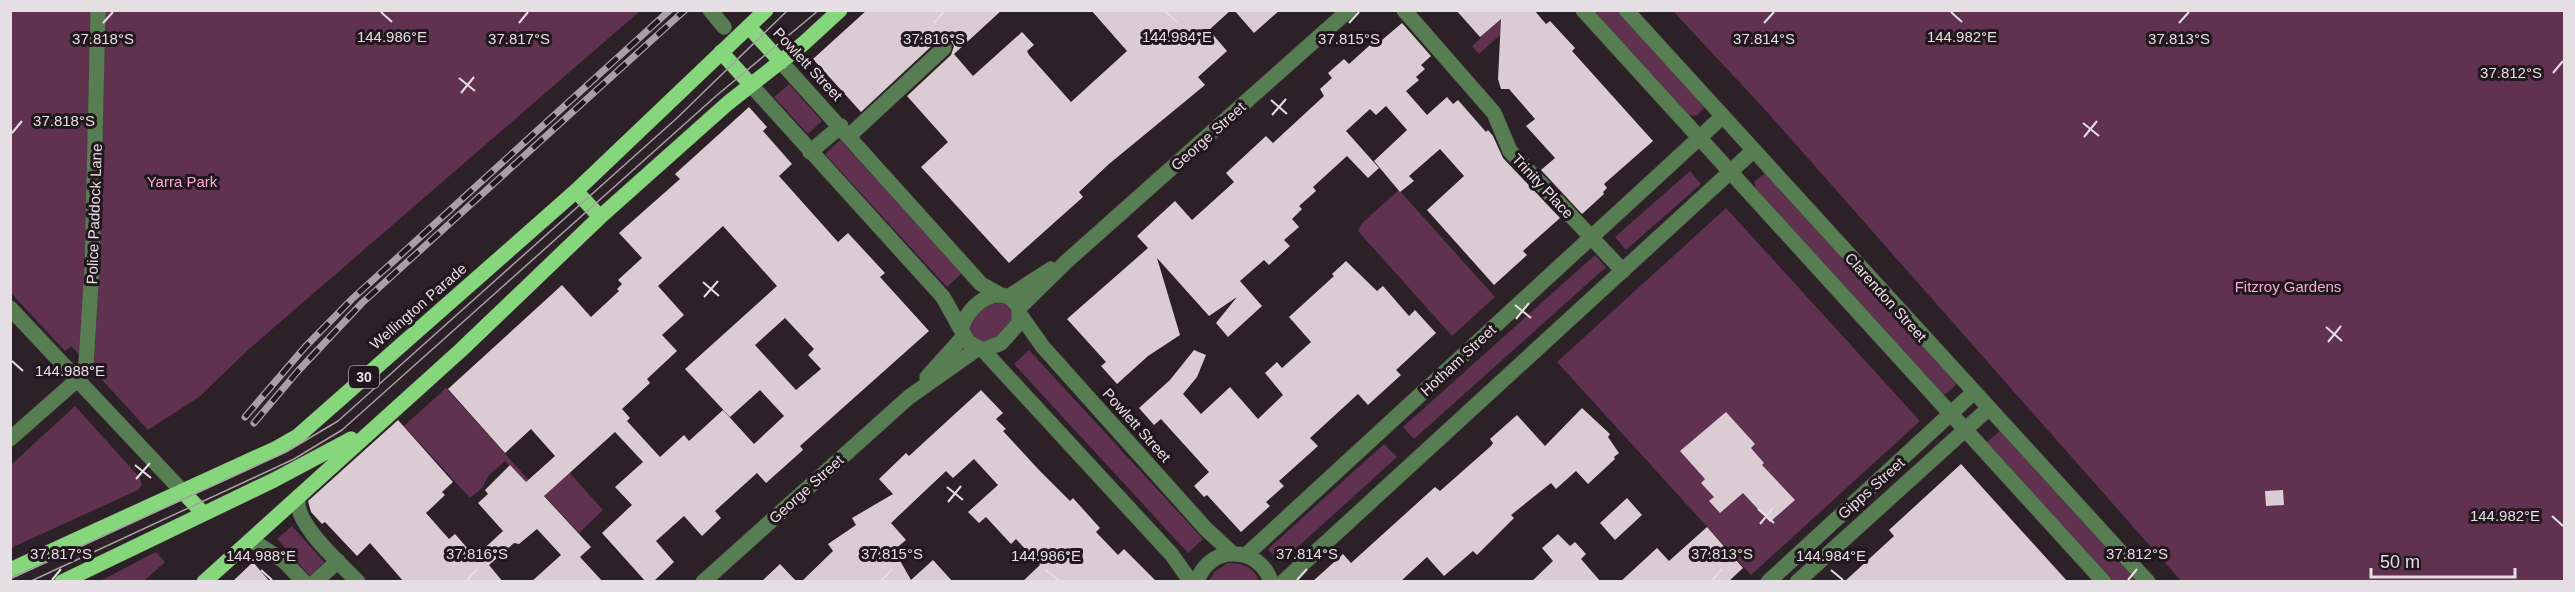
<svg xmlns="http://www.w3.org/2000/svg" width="2575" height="592" font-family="Helvetica,sans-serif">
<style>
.green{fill:#60324f}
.building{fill:#dbccd4;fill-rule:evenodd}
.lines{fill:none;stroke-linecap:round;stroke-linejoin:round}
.minor-casing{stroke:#493f45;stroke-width:16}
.major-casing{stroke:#493f45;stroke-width:16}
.minor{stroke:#577d52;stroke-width:15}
.major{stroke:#86d77c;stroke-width:15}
.tram{stroke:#a8a0a5;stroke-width:1.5}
.rail-casing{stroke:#a8a0a5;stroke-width:7}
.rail{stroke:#21171d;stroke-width:4.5;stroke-dasharray:14;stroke-linecap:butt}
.ticks{fill:none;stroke:#e5dee2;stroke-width:2}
.labels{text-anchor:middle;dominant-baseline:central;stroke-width:6;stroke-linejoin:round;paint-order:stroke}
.shield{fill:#21171d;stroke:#aaa2a7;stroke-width:1.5}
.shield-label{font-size:14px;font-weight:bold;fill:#e5dee2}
.street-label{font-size:15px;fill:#e5dee2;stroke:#21171d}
.park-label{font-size:15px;fill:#fba9da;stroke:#21171d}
.ticks-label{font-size:15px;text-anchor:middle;fill:#e5dee2;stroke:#21171d;stroke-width:6;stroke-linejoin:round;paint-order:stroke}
</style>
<rect width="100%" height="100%" fill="#2b2127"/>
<path class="green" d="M11 11H640L248 350 199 397 148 430 71 346 65 351 11 293Z
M1505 11H1527L1479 54 1472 46 1481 38 1479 34Z
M1593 11H1621L1703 101 1704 108 1696 116 1688 115Z
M1673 11H2564V581H2181L1768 113Z
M789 84 822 121 808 134 774 97Z
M840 140 962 273 947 287 825 154Z
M1690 171 1701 184 1626 250 1615 237Z
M1764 174 1770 175 1955 380 1956 385 1946 394H1942L1756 189 1754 182Z
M1399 190 1495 297 1452 336 1358 231 1362 223Z
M1726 208 1920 421 1751 575 1557 362Z
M1595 255 1606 267 1414 439 1403 427Z
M1002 302 1011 307C1017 328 995 345 975 340L970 331C973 315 986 304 1002 302Z
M1029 350 1203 539 1188 553 1014 364Z
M446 388 535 487 533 489 505 461 489 475 482 488 470 498 404 426Z
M75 406 140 478 142 485 138 490 11 548V465Z
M2001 430 2141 581H2113L1986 443Z
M1384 444 1397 457 1280 563 1268 549Z
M567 470 603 510 579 533 545 496V491Z
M292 526 325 563 310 576 277 539Z
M156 552 165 562 144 581H100Z
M1228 563C1243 563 1254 567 1259 581H1209L1214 572Z"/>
<path class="building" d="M867 10H1002L954 54 973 76 1022 32 1034 45 1027 51 1029 55 1071 102 1127 51 1091 10H1231L1209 30 1227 51 1198 77 1205 85 1109 164 1079 192 1083 197 1009 263 921 167 948 142 907 96 951 55 954 46 951 41 942 38 937 41 861 112 813 59Z
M1234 10H1280L1254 33Z
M1456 10H1534L1546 24 1550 21 1575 48 1572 51 1653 141 1604 184 1607 188 1603 192 1604 194 1582 214 1541 170 1555 158 1526 126 1535 119 1509 89H1501L1498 79 1501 19 1480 37Z
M1402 23 1431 56 1421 65 1425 69 1416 77 1419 80 1406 91 1427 115 1447 97 1453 104 1458 100 1486 132 1488 130 1493 136 1503 158 1560 218 1523 251 1527 255 1494 285 1427 210 1464 176 1440 149 1409 176 1414 181 1400 192 1374 161 1407 130 1386 106 1376 115 1370 109 1346 131 1379 168 1368 178 1347 156 1313 187 1316 191 1299 206 1302 209 1292 219 1299 227 1284 240 1290 246 1269 265 1264 260 1240 281 1262 306 1228 337 1216 323 1237 297 1209 316 1157 258 1180 335 1148 356 1117 384 1101 366 1106 362 1067 319 1148 248 1137 236 1175 201 1192 220 1234 182 1226 173 1266 136 1273 143 1324 96 1320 89 1332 78 1328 73 1344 59 1349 64 1380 36 1382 40Z
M749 107 767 127 763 131 792 164 779 176 838 242 848 233 885 273 880 277 929 331 800 446 803 450 766 483 757 473 715 511 721 518 702 536 684 516 656 541 674 562 653 582H646L602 533 632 505 615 487 643 462 615 432 544 496 591 547 580 557 603 582H531L561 555 537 529 519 544 514 543 489 565 503 582H404L370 543 357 556 325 522 322 524 311 512 308 501 398 420 453 482 442 492 445 495 426 513 449 539 455 534 475 557 503 531 478 503 488 494 485 490 510 465 526 482 555 456 531 429 505 453 448 389 562 285 591 317 619 291 617 289 622 284 618 280 642 258 619 233 680 179 675 174ZM723 226 777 286 685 369 730 417 760 390 784 416 754 444 723 410 689 441 684 435 660 457 627 421 630 418 622 409 650 383 647 379 677 351 662 335 684 315 658 286ZM785 318 814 349 808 355 821 369 796 390 755 345Z
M1346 261 1377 291 1383 286 1409 316 1415 310 1436 333 1396 370 1401 375 1368 405 1358 394 1310 438 1318 446 1279 481 1284 486 1266 502 1270 506 1241 532 1207 495 1204 497 1194 486 1209 472 1161 419 1154 425 1139 408 1170 380 1194 350 1206 355 1197 377 1183 394 1201 414 1230 387 1258 419 1283 395 1265 373 1277 362 1282 368 1311 342 1289 317 1334 276 1332 274Z
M981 390 1003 413 996 419 1006 429 1003 431 1038 469 1070 501 1073 498 1100 528 1096 532 1118 555 1124 549 1157 582H1022L1040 565 1016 539 1011 544 986 517 979 523 968 512 998 485 974 459 953 478 946 471 891 523 906 540 894 550 911 580 933 560 953 582H801L833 551 828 544 856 525 852 518 893 494 879 479 906 453 909 456Z
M1582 408 1610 434 1608 437 1619 453 1614 457 1615 459 1588 484 1576 471 1556 489 1551 483 1511 515 1514 518 1477 555 1473 551 1444 576 1427 557 1400 582H1312L1343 554 1351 563 1435 487 1440 491 1491 446 1493 443 1490 439 1517 415 1545 446Z
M1726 412 1755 444 1751 448 1764 463 1762 465 1795 500 1770 522 1743 493 1720 513 1709 501 1714 497 1701 483 1705 479 1680 451Z
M1961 464 2068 582H1844L1894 536 1889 530Z
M2283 490 2284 505 2266 506 2265 491Z
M1627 498 1642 515 1615 540 1600 523Z
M1707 527 1743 568 1728 582H1620L1657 548 1669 561Z
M1558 534 1570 546 1575 542 1586 554 1581 559 1601 582H1531L1553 561 1542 548Z
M253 562 270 582H232Z
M780 564 797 582H761Z"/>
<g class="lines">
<defs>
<path id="minor" d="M710 10 724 27
M1404 10 1494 113 1510 151 1623 271
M1583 10 2104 582
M1626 10 2148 582
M781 62 981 284 999 294
M751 85 943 297 968 342 983 350 1001 343 1019 323V308C1003 279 967 304 962 328
M849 136 944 48
M810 152 841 126
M1008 297 1051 269
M10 308 182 491
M1019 308 1067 261 1349 10
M1021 316 1043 347 1206 529 1232 553
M983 350 1172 555 1191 582
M927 377 964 336
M10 439 78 379 86 364 92 268 98 10
M298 497C293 523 340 563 358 582
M251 540 284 561 304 582
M1246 555 1723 116
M315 582 338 561
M703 582 909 397 977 349
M1197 582C1208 544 1260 545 1271 582
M1283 582 1754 150
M1768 582 1973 393
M1797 582 1988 409"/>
<path id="major" d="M749 27 781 62
M721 52 751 85
M576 191 600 217
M182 491 203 513
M10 570 277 448 298 436 576 191 766 10
M62 582 274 480 351 439
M204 582 461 350 600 217 728 103 803 44 840 10"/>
</defs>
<use href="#minor" class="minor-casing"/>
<use href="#major" class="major-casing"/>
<use href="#minor" class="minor"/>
<use href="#major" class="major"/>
<path class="tram" d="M10 579 286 452 338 421 677 118 788 10
M29 582 294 459 342 430 716 96 819 10"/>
<defs>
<path id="rail" d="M245 417 305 347 352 299 670 10
M254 423 298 371 362 303 685 10"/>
</defs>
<use href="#rail" class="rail-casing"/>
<use href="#rail" class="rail"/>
</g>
<path class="ticks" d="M381 12 392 22M1166 12 1177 22M1951 12 1962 22M103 23 113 12M519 23 528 12M934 23 944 12M1349 23 1359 12M1764 23 1774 12M2179 23 2189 12M2553 73 2563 61M459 78 475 91M461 93 474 77M1271 100 1287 114M1272 115 1286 99M2083 123 2099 136M12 133 22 121M2084 137 2097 121M703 282 719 296M704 297 718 281M1515 305 1531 318M1516 319 1529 303M2326 327 2342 341M2328 342 2341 326M12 361 23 371M135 465 151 478M136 479 150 463M947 487 963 500M948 502 961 486M1758 509 1774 523M2552 516 2563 526M1760 524 1773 508M261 570 272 580M1046 570 1058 580M1831 570 1843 580M52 580 61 569M467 580 477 569M882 580 892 569M1297 580 1307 569M1712 580 1722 569M2128 580 2137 569"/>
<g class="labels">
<rect class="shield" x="349" y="366" width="30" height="22" rx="4.5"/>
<g class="shield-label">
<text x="364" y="377">30</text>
</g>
<g class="street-label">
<text transform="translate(808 64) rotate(47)">Powlett Street</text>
<text transform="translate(1208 136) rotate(-42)">George Street</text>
<text transform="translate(1543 186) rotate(47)">Trinity Place</text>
<text transform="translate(94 214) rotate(-88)">Police Paddock Lane</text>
<text transform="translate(1886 297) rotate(48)">Clarendon Street</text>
<text transform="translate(418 306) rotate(-41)">Wellington Parade</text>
<text transform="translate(1458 360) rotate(-43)">Hotham Street</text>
<text transform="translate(1137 425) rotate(48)">Powlett Street</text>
<text transform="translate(1871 488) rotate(-42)">Gipps Street</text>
<text transform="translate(806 489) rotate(-42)">George Street</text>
</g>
<g class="park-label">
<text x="182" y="181">Yarra Park</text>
<text x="2288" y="286">Fitzroy Gardens</text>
</g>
</g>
<g class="ticks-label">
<text x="392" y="42">144.986°E</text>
<text x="1177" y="42">144.984°E</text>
<text x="1962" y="42">144.982°E</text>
<text x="103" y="44">37.818°S</text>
<text x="519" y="44">37.817°S</text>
<text x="934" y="44">37.816°S</text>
<text x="1349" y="44">37.815°S</text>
<text x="1764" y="44">37.814°S</text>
<text x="2179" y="44">37.813°S</text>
<text x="2511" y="78">37.812°S</text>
<text x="64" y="126">37.818°S</text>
<text x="70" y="376">144.988°E</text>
<text x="2505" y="521">144.982°E</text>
<text x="61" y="559">37.817°S</text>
<text x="477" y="559">37.816°S</text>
<text x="892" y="559">37.815°S</text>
<text x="1307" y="559">37.814°S</text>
<text x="1722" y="559">37.813°S</text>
<text x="2137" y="559">37.812°S</text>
<text x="261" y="561">144.988°E</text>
<text x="1046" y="561">144.986°E</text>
<text x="1831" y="561">144.984°E</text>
</g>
<rect width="2575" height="592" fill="none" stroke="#e5dee2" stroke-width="24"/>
<path d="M2371 568v9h144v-9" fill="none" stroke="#e5dee2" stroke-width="3"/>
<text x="2380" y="568" font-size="18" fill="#e5dee2" stroke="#21171d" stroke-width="4.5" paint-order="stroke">50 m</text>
</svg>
